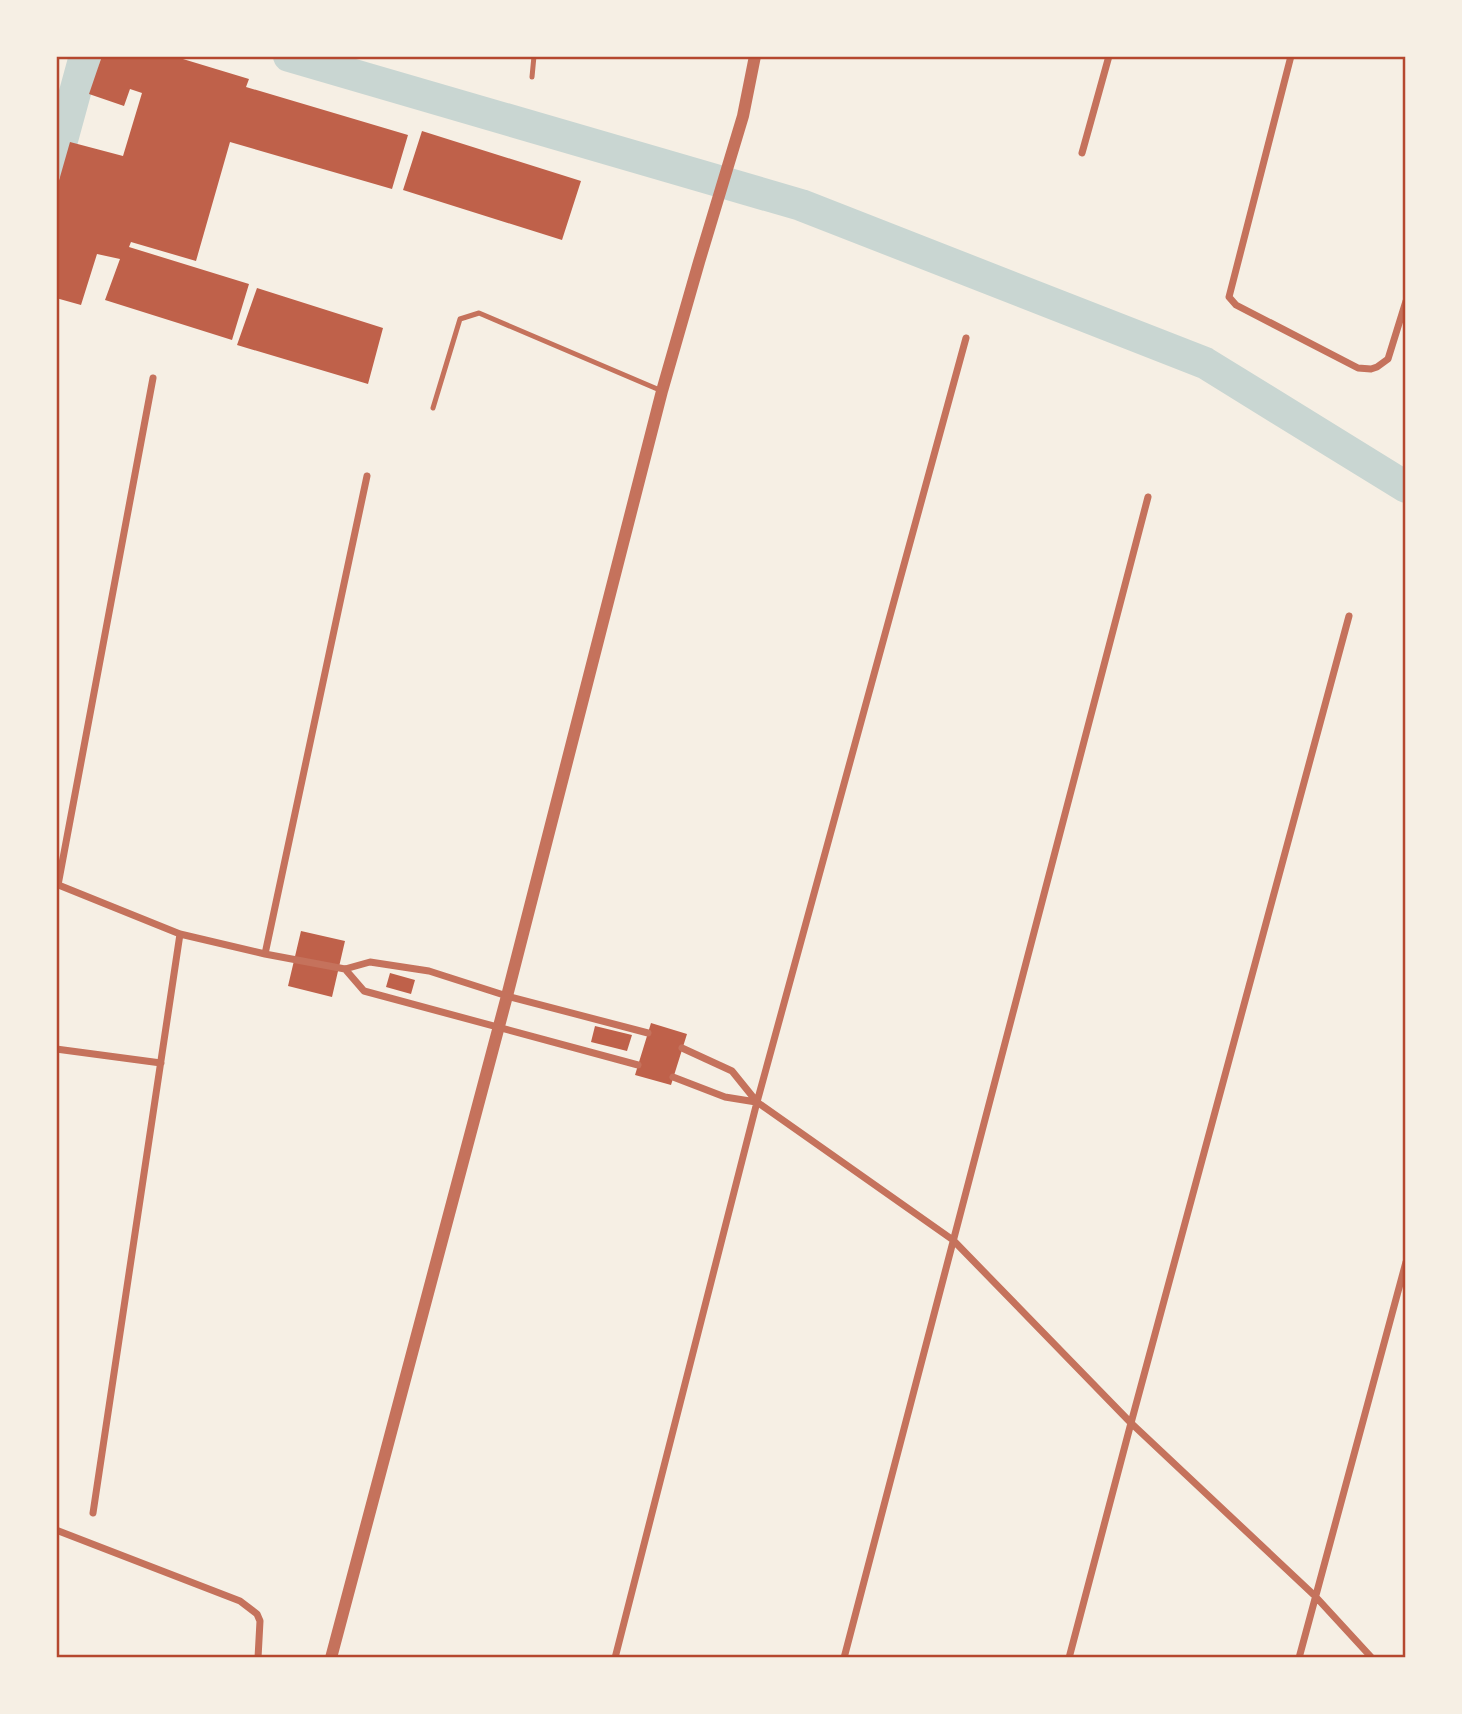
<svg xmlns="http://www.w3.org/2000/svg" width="1462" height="1714" font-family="'DejaVu Sans',sans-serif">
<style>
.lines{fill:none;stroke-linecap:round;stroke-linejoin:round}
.canal{stroke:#c9d6d2;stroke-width:32}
.building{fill:#bf614a}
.service{stroke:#c5725c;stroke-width:5}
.minor{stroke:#c5725c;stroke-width:7}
.tertiary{stroke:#c5725c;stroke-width:12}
.neatline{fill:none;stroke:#b5482f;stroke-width:2.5}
</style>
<rect width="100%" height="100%" fill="#f6efe4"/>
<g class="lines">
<path class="canal" d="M289 56 801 205 1205 363 1406 487
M56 162 85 56"/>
</g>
<path class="building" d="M102 56H173L249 79 246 87 408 135 392 189 230 142 196 261 131 242 129 247 249 284 232 340 105 300 120 259 97 254 81 305 56 298V191L70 142 123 156 142 93 130 89 124 106 89 94Z
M422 131 581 181 562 240 403 190Z
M257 288 383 328 368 384 237 345Z
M301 931 345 941 332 997 288 986Z
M390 973 415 980 411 994 386 987Z
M651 1023 687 1034 671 1085 635 1075Z
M595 1026 632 1035 627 1051 591 1042Z"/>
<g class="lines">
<path class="service" d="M532 77 534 56
M433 408 460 319 479 313 662 391"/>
<path class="minor" d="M1291 56 1229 297 1236 305 1358 368 1371 369 1377 367 1388 359 1406 301
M1082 153 1109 56
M56 884 180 934 265 954 345 969 370 962 429 971 507 996 648 1033
M58 885 153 378
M265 954 367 476
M345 969 364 991 638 1065
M682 1048 732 1071 757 1102 953 1240 1131 1423 1315 1596 1372 1658
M56 1049 161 1063
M673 1077 725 1097 756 1102
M93 1513 180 934
M56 1530 240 1601 257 1614 260 1621 258 1658
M615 1658 757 1102 966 338
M844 1658 1148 497
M1069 1658 1131 1423 1349 616
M1299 1658 1406 1262"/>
<path class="tertiary" d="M331 1658 507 996 662 391 699 262 743 116 755 56"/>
</g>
<rect width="1462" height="1714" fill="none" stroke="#f6efe4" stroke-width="116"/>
<rect x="58" y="58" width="1346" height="1598" class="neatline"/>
</svg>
